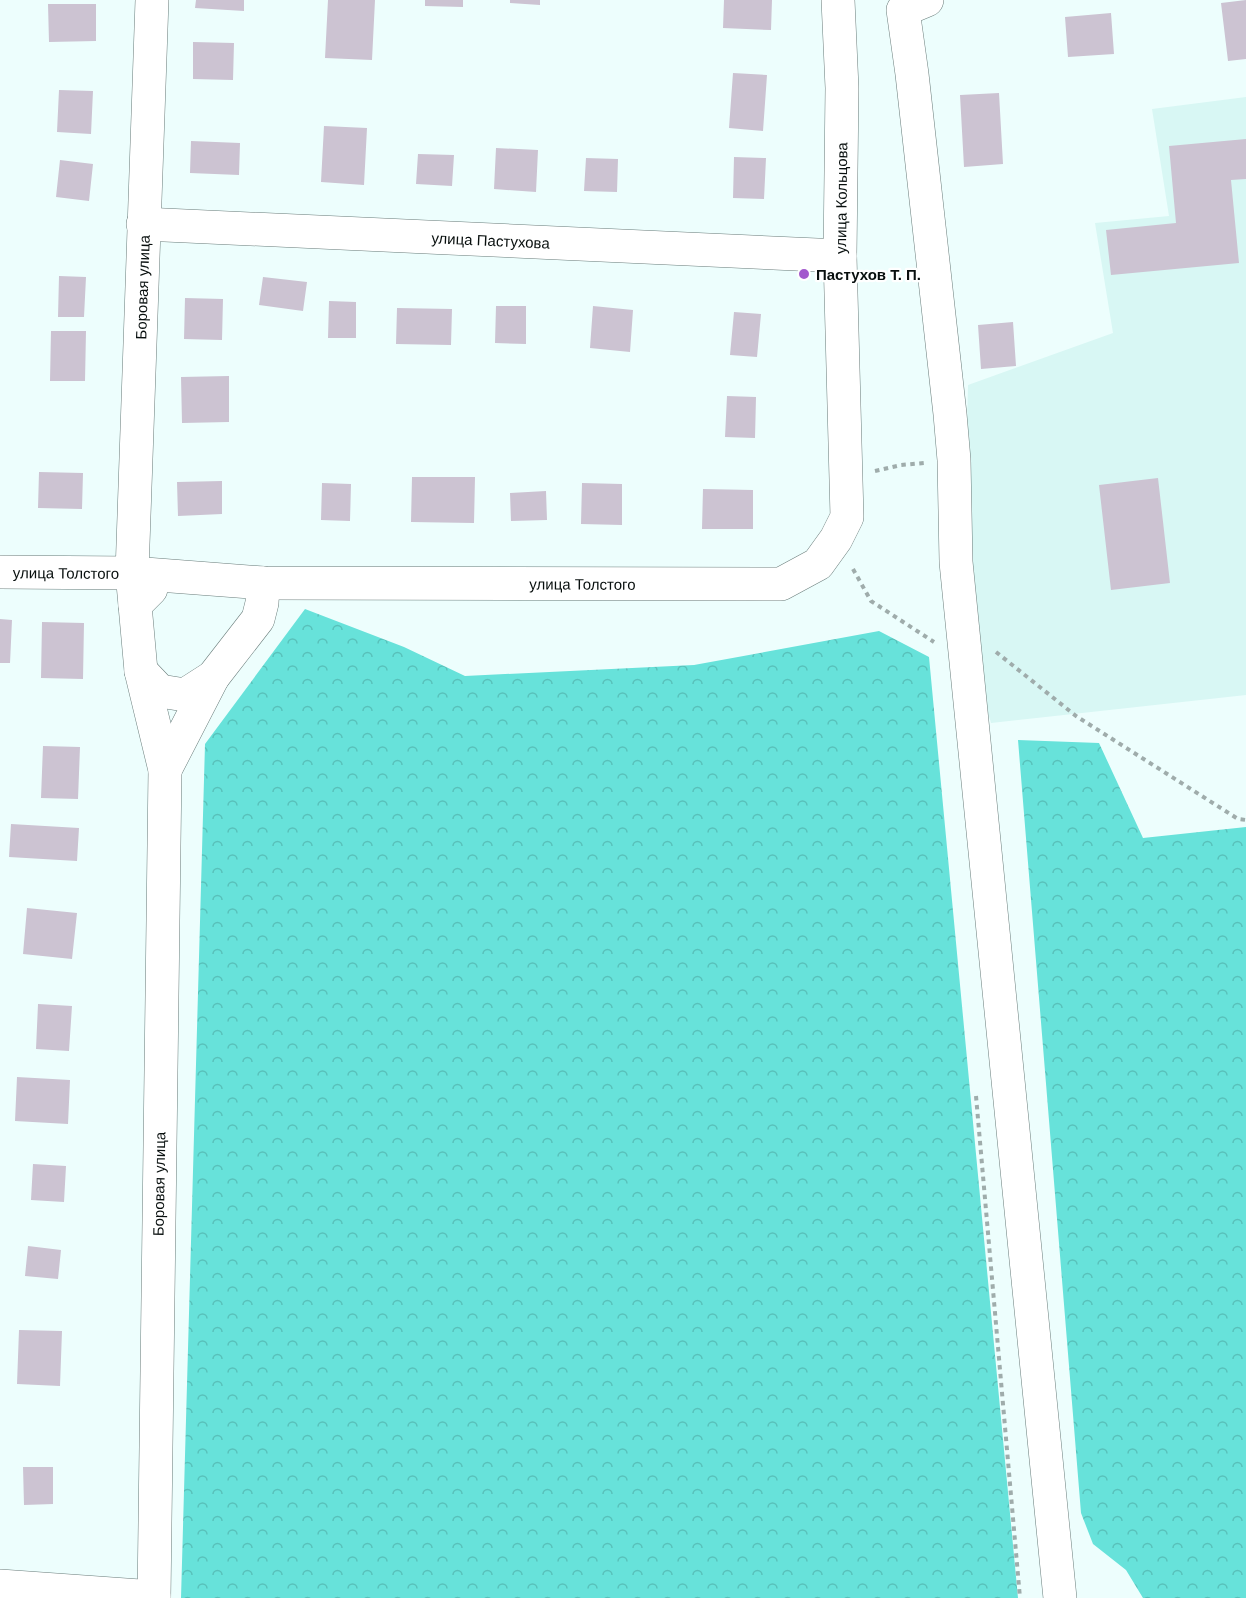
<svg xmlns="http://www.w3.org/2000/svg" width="1246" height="1598" font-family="Arial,sans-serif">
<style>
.built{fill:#d8f7f4}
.forest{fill:url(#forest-crowns)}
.building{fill:#ccc3d2}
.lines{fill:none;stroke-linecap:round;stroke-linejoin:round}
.minor-casing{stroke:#6a7d7b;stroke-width:34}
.path{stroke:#9facab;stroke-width:4;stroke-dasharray:4.5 4.5;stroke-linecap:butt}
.minor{stroke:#fff;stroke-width:33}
.poi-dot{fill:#a359cd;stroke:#fff;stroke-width:2}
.labels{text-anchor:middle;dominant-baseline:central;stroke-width:4.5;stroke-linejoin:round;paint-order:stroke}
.street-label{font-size:15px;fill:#080f0e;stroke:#fff}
.poi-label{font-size:15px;font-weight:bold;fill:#080f0e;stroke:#fff;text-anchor:start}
</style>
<defs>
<pattern id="forest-crowns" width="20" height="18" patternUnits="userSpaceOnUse" patternTransform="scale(1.5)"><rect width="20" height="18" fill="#67e2da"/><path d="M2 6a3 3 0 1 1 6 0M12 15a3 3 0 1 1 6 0" fill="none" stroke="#58c1ba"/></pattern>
</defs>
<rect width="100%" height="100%" fill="#edfefd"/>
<path class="built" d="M1246 97V695L991 723 962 625 968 385 1113 333 1095 223 1169 216 1152 109Z"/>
<path class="forest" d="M305 609 404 647 465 676 694 665 879 631 929 657 1018 1598H181L205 744Z
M1018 740 1099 743 1143 838 1246 827V1598H1143L1126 1570 1093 1544 1081 1513Z"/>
<path class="building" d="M196 0H244V11L195 8Z
M328 0H375L372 60 325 58Z
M425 0H463V7L425 6Z
M510 0H540V5L510 3Z
M724 0H772L771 30 723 28Z
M1246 0V59L1228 61 1221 3Z
M48 4H96V41L49 42Z
M1111 13 1114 54 1068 57 1065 17Z
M193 42 234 43 233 80 193 79Z
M733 73 767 75 763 131 729 128Z
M59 90 93 91 91 134 57 132Z
M999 93 1003 164 964 167 960 95Z
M324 126 367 128 364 185 321 182Z
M1246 139V179L1231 180 1239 263 1111 275 1106 230 1176 223 1169 146Z
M191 141 240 143 239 175 190 173Z
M496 148 538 150 536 192 494 189Z
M418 154 454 155 452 186 416 184Z
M734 157 766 158 764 199 733 198Z
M586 158 618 159 617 192 584 191Z
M60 160 93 164 89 201 56 197Z
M59 276 86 277 84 317H58Z
M263 277 307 282 303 311 259 305Z
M185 298 223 299 222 340 184 339Z
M329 301 356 302V338H328Z
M496 306H526V344L495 343Z
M593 306 633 310 630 352 590 348Z
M397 308 452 309 451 345 396 344Z
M734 312 761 314 757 357 730 355Z
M1013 322 1016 366 981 369 978 325Z
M51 331H86L85 381H50Z
M229 376V422L182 423 181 377Z
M727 396 756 397 755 438 725 437Z
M39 472 83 473 82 509 38 508Z
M412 477H475L474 523 411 522Z
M1158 478 1170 583 1111 590 1099 485Z
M222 481V514L178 516 177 482Z
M322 483 351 484 350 521 321 520Z
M582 483 622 484V525L581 524Z
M703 489 753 490V529H702Z
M546 491 547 520 511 521 510 493Z
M0 619 12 620 10 663H0Z
M42 622 84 623 83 679 41 678Z
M43 746 80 747 78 799 41 798Z
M11 824 79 828 77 861 9 857Z
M27 908 77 913 72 959 23 954Z
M38 1004 72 1006 69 1051 36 1049Z
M17 1077 70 1080 68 1124 15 1121Z
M33 1164 66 1166 64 1202 31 1200Z
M28 1246 61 1250 58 1279 25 1276Z
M19 1330 62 1331 60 1386 17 1384Z
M23 1467H53V1504L24 1505Z"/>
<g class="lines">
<defs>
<g id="minor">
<path d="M927 0 903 10 912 74 950 414 954 460 956 562 1060 1598"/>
<path id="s1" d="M143 224 840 256"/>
<path id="s2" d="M0 572 132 573 152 0"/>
<path d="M151 589 135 605 141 671 165 770 154 1598"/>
<path id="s3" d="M135 605 132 573 263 583 781 584 818 564 836 539 847 517 840 256 842 88 838 0"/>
<path d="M141 671 160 691 185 695 213 677"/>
<path d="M165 770 213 677 258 619 262 603 263 583"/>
<path d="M0 1586 154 1597"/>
</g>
</defs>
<use href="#minor" class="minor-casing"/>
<path class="path" d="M875 471 901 465 924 463
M853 569 871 601 934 642
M996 652 1076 716 1238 819 1246 820
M976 1096 1020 1598"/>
<use href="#minor" class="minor"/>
</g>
<circle class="poi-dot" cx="804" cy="274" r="6"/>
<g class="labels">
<g class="street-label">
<text stroke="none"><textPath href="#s3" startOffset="1098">улица Кольцова</textPath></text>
<text stroke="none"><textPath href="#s1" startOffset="348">улица Пастухова</textPath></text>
<text stroke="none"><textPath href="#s2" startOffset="418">Боровая улица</textPath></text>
<text stroke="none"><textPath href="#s2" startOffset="66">улица Толстого</textPath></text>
<text stroke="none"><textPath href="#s3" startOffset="483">улица Толстого</textPath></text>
<text transform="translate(159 1184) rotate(-89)">Боровая улица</text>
</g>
<g class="poi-label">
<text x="816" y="274">Пастухов Т. П.</text>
</g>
</g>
</svg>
